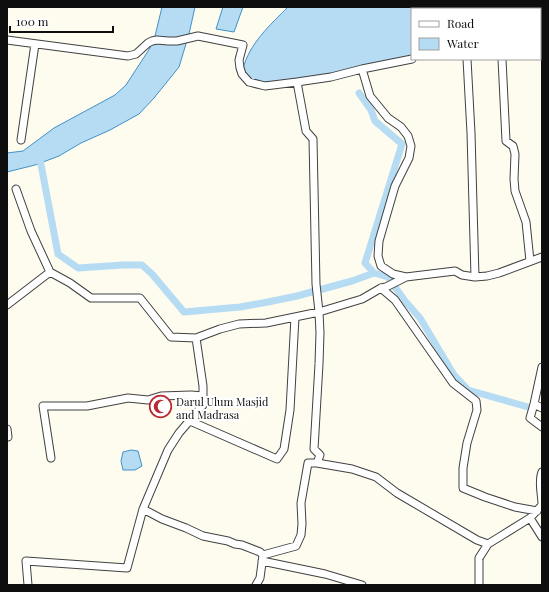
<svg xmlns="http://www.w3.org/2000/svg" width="549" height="592" font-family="'Playfair Display',serif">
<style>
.water{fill:#b6dcf4;stroke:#4091c8}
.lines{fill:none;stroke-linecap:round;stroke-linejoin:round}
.canal{stroke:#b6dcf4;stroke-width:7}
.minor-casing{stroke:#414141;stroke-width:9}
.minor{stroke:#fff;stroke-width:7}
.labels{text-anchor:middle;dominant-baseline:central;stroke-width:4;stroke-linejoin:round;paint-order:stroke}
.poi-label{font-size:11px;fill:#0e0e0e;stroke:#fff;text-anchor:start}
</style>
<rect width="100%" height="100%" fill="#fefbef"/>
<path class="water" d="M162 7H195L189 34 179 67 154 98 139 114 110 130 81 143 59 156 35 165 7 172V153L23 151 54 128 115 95 126 85 150 48 155 36Z
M223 7H243L234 32 216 29Z
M288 7H435V9H412V57C386 63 269 92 250 79 247 77 245 73 243 69 249 44 270 25 288 7Z
M131 450 138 451 142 466 135 470H123L121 461 123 452Z"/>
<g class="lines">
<path class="canal" d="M359 93 371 110 375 121 402 144 365 263 374 273 388 277 405 301 420 318 454 375 468 390 528 407
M39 154 58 254 78 268 123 265H142L152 274 184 312 240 307 268 302 297 296 352 281 374 273"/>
<defs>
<path id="minor" d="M480 9 481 7
M540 23 542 22
M7 40 128 56 136 54 148 43 152 41 157 40 168 41H177L198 36 243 45 239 60 240 68 242 74 249 82 265 86 297 82 331 77 362 69 412 59
M467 59 471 133 475 277
M502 59 506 141 513 146 515 154 514 179 515 191 526 222 530 261
M362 69 370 96 388 118 401 127 408 136 411 146 409 158 395 186 379 241 378 256 381 266 393 274 406 277
M21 140 35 44
M16 189 31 231 50 272
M381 288 395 300 453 383 476 401 477 410 467 443 463 468V488L485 497 515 507 537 511
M7 305 50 272 70 283 91 298H140L171 337 196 338 220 329 239 324 266 323 319 312 362 299 381 288 386 287 406 277 455 271 462 275 475 277 487 276 499 273 542 257
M542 367 534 404 530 418 542 427
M534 404 542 408
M190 421 277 459 284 449 290 410 295 317
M7 429 8 437
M51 458 43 406H87L128 398 148 400 161 396 191 395 203 396
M317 463 352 469 376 477 397 493 477 540 488 544
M143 509 162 519 186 528 203 536 228 541 235 544 242 545 260 552 263 555
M530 518 542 537
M262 561 325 574 362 585
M28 585 26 561 127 568 143 509 168 450 179 433 203 405V386L196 338
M256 585 260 578 263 555 296 546 301 535 302 524 301 503 308 463H317L320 455 314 449 319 364 320 333 319 312 316 284 313 139 306 131 297 82
M479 585V558L488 544 501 536 530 518 542 505C542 494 538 482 542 472"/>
</defs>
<use href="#minor" class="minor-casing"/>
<use href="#minor" class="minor"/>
</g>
<defs>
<symbol id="mosque-ring" viewBox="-11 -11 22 22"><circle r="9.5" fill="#fff" stroke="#b82b32" stroke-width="1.5"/><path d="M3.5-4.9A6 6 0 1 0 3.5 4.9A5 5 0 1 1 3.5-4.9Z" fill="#b82b32"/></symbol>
</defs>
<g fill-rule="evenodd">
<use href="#mosque-ring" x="148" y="394" width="25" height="25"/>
</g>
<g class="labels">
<g class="poi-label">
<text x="176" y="401">Darul Ulum Masjid<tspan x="176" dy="13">and Madrasa</tspan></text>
</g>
</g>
<rect width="549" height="592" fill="none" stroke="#0e0e0e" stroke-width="16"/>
<rect x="411" y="8" width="130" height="52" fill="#ffffff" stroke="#9f9f9f"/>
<rect x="419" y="21" width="20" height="6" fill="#ffffff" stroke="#9f9f9f"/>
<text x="447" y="28" font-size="12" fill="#0e0e0e">Road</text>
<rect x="419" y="38" width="20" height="12" fill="#b6dcf4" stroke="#9f9f9f"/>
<text x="447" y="48" font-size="12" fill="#0e0e0e">Water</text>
<path d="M10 26v6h103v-6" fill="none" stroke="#0e0e0e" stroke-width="2"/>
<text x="16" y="26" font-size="12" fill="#0e0e0e" stroke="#ffffff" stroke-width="3" paint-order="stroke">100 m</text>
</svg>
